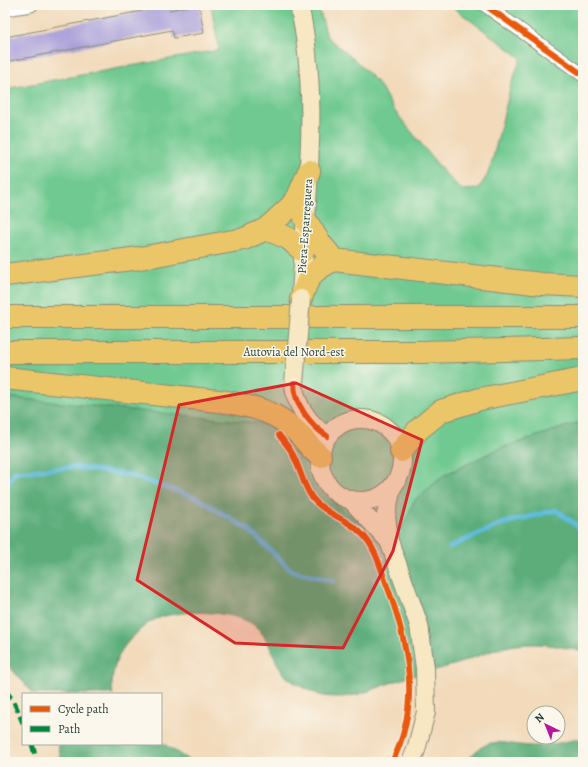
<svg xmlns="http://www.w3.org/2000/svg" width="588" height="767" font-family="Alegreya,serif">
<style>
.green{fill:#70c990;stroke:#488362}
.forest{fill:#5cad7a;stroke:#3e7557}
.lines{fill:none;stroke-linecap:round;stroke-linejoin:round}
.stream{stroke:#5ebbdc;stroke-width:5}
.building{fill:#aba1da}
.street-casing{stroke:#888c78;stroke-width:15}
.secondary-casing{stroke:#888c78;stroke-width:20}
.highway-casing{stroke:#888c78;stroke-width:24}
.street{stroke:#fff;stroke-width:13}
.secondary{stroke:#f7e8c3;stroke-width:18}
.highway{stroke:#ebc669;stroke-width:22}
.secondary-bridge-casing{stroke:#888c78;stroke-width:20;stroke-linecap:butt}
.secondary-bridge{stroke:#f7e8c3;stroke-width:18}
.quiet{stroke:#00873e;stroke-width:5;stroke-dasharray:10 5;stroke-linecap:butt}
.cycleway-casing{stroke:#fbf7ec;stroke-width:8}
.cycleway{stroke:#e8590c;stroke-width:6}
.marked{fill:#d62828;fill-opacity:0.2;stroke:#d62828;stroke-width:3;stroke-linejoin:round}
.labels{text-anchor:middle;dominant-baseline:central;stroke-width:3;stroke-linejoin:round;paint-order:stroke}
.street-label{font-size:12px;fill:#1f3d34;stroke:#fbf7ec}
</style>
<rect width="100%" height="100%" fill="#fbf7ec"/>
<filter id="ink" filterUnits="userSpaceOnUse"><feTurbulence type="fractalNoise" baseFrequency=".025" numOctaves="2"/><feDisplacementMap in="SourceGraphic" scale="8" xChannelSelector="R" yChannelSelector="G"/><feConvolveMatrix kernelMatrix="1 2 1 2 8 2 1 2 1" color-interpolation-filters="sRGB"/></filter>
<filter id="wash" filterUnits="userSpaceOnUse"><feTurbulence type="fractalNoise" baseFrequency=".012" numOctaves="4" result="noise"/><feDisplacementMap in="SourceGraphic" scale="16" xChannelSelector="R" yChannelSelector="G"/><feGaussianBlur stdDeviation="0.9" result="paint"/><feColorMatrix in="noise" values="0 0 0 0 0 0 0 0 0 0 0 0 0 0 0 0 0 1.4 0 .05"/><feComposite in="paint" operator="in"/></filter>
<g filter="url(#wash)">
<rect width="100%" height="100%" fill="#f2dabb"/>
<path class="green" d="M211 5H318L327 37 356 61 378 83 394 110 442 170 462 190 478 189 487 176 492 162 511 85 521 58 450 5H583V421L498 449 443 476 414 501 402 529 373 537 358 520 346 513 320 490 312 474 17 398 5 397V89L219 50Z"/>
<path class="forest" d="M5 397 268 424 287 433 305 456 320 490 346 513 358 520 373 537 402 529 414 501 443 476 498 449 583 421V652C559 645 530 641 505 647 489 651 473 658 457 664 436 670 414 675 393 682 376 688 359 696 341 697 334 697 325 697 320 695 309 691 288 681 282 672 272 656 269 637 254 625 234 610 174 608 152 621 144 625 136 634 129 641 117 653 109 677 113 694H34L5 662Z
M583 738V762H466C492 730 503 747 537 746 552 745 568 741 583 738Z
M161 742 187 759 194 762H62L58 744H161Z"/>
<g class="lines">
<path class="stream" d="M5 487 15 472 75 467 129 475 197 498 248 529 292 571 333 581
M450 547 501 524 556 510 583 530"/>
</g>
<g id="blocks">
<path class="building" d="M194 5H199L204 33 174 38 172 30 5 62V37L168 6 169 10Z"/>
</g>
</g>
<g filter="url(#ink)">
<use href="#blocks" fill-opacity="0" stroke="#888c78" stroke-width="1"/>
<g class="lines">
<defs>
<path id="street" d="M485 5 583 75
M5 9 31 5"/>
<path id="secondary" d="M299 5C315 75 311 146 306 217 304 242 303 268 301 293
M294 383C294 404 310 425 327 436
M320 460a41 41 0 1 1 82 0a41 41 0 1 1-82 0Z
M392 487 386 515 389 541 419 625 425 668 426 712 416 750 411 762
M351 500 389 541"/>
<path id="highway" d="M305 219 320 243 334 260
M266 229 288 238 303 251
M5 275 140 258 244 239 266 229 290 207 298 197 309 171
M301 299C308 275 312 271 334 260L542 284 583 286
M5 317H583
M5 352H420L583 348
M5 378 227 402C254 407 275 411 296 431 304 439 311 449 320 456
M401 451 418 430 441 411 480 399 583 379"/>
</defs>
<use href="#street" class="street-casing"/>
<use href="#secondary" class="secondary-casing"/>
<use href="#highway" class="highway-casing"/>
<use href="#street" class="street"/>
<use href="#secondary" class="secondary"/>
<use href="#highway" class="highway"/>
<defs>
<path id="secondary-bridge" d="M294 383 301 299"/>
</defs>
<use href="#secondary-bridge" class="secondary-bridge-casing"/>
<use href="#secondary-bridge" class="secondary-bridge"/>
<path class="quiet" d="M5 690 14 702 23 723
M32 744 37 762"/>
<defs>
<path id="cycleway" d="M485 5 583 75
M294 383C294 404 310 425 327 436
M279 435C284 442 290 448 293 455 301 470 303 486 313 499 323 511 336 515 348 523 356 528 363 534 368 541 377 553 381 569 386 583 408 641 422 704 392 762"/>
</defs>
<use href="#cycleway" class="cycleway-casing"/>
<use href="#cycleway" class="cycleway"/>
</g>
</g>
<path class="marked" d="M296 383 422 440 393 551 343 648 235 643 137 580 179 405Z"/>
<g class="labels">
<g class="street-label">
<text transform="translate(305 226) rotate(-86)">Piera-Esparreguera</text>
<text x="294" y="352">Autovia del Nord-est</text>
</g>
</g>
<rect width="588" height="767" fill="none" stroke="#fbf7ec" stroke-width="20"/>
<rect x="22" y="693" width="140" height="52" fill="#fbf7ec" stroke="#a3ada2"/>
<rect x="30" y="706" width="20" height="6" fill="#e8590c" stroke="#a3ada2"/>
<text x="58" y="713" font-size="12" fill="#1f3d34">Cycle path</text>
<rect x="30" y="726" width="20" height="6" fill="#00873e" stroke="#a3ada2"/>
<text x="58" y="733" font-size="12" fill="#1f3d34">Path</text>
<g transform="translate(546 725) rotate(317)"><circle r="19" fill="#fbf7ec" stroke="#a3ada2"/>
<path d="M0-3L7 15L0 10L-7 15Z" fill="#b5179e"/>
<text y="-6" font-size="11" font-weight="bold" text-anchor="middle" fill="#1f3d34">N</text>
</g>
</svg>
